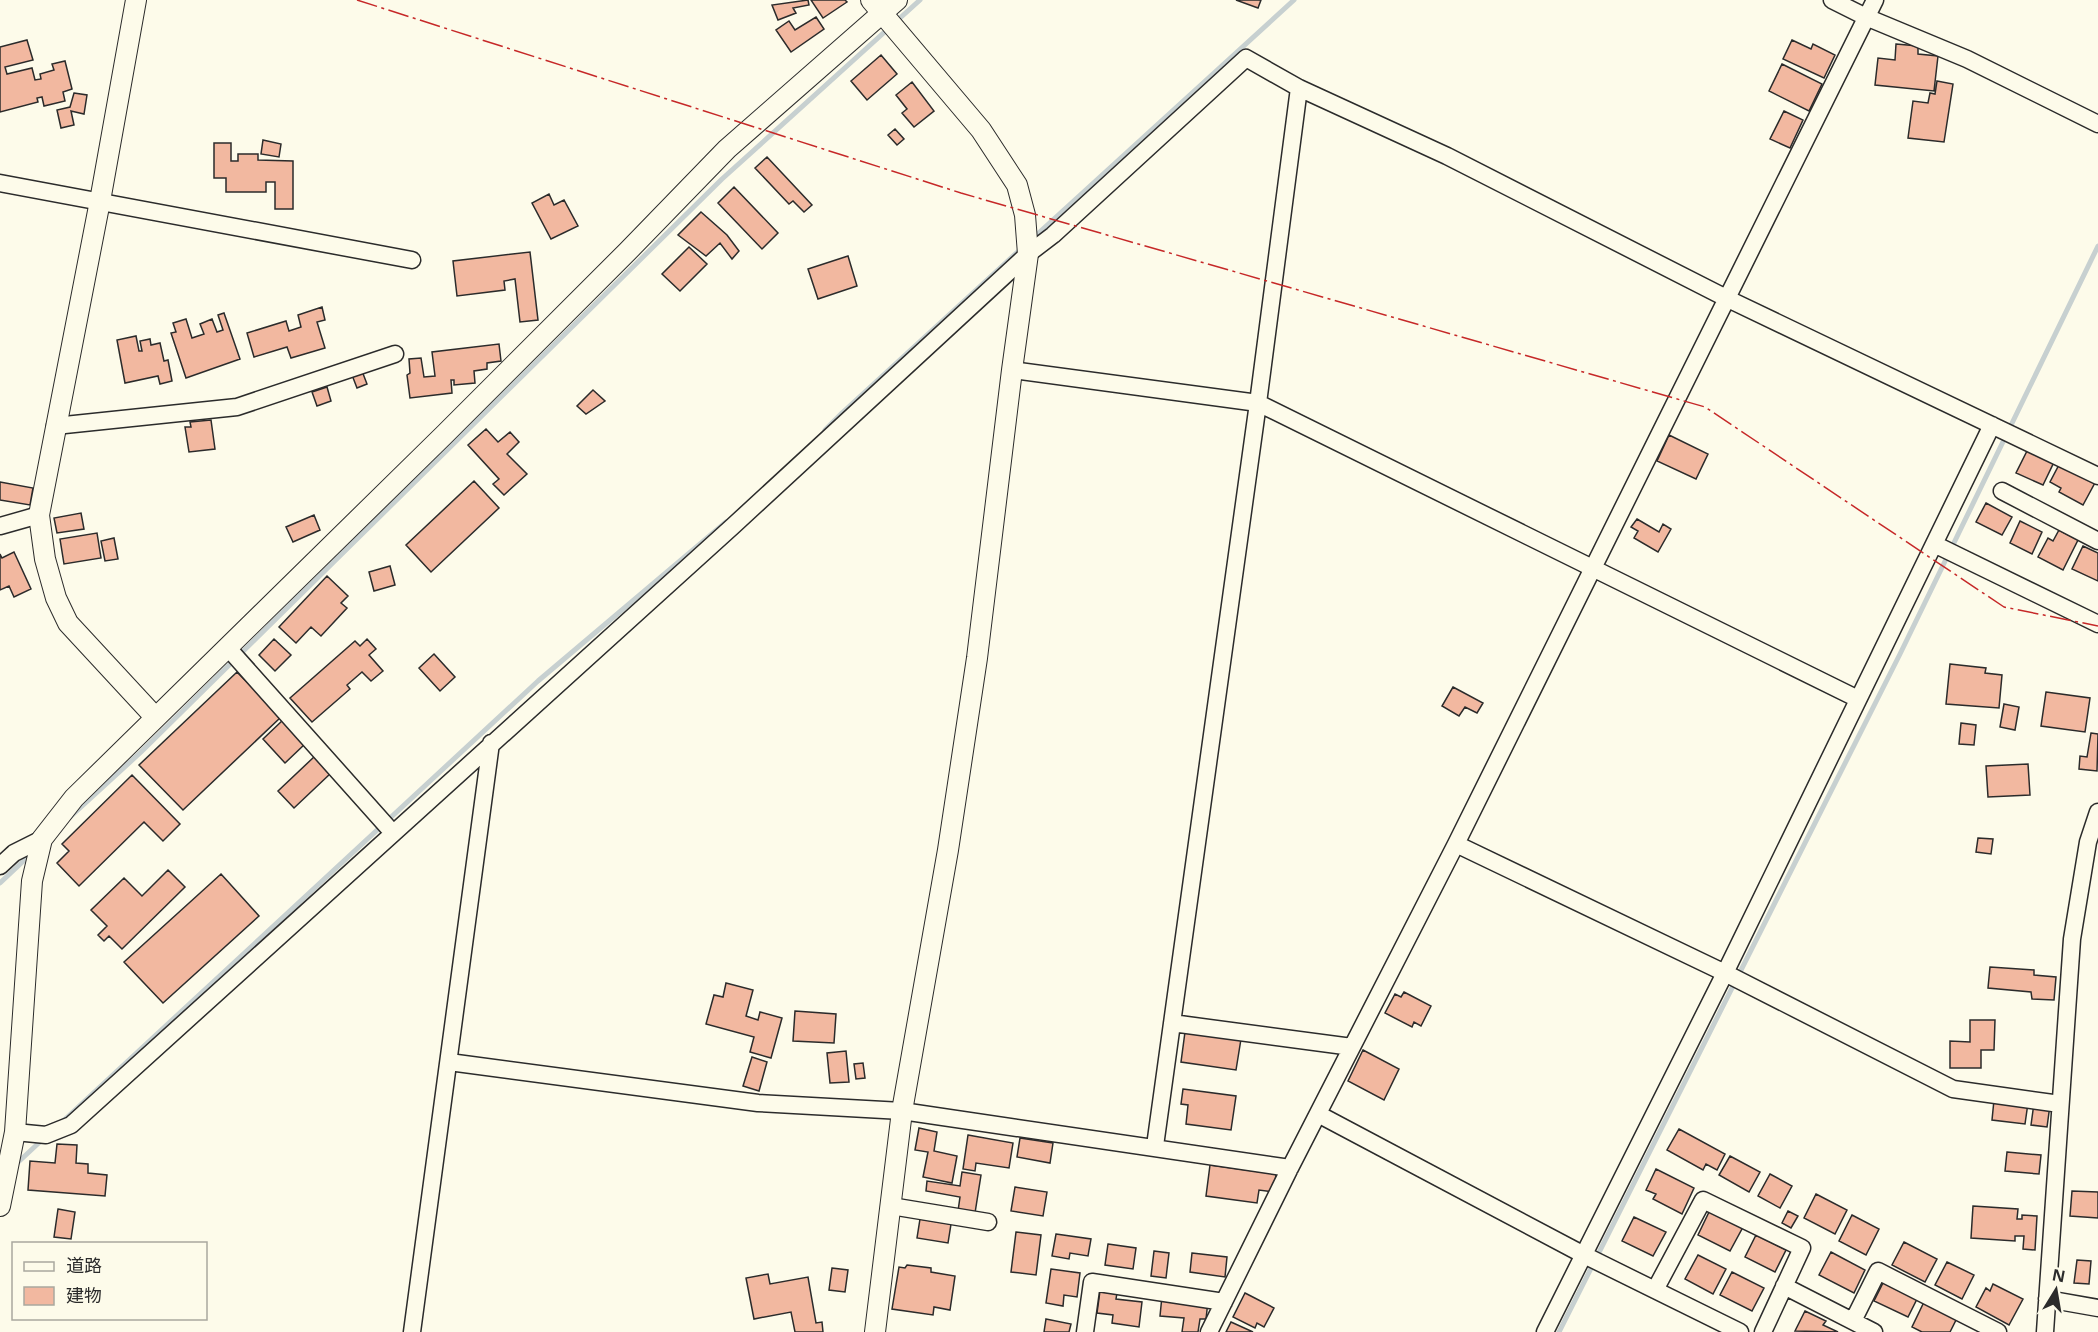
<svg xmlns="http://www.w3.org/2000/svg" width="2098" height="1332" font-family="'Open Sans','Noto Sans JP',sans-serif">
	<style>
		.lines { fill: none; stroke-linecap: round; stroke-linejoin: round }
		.stream { stroke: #c7d0d0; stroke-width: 5 }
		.building { fill: #f2b8a0; stroke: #2b2b2b; stroke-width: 1.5 }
		.minor-casing { stroke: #2b2b2b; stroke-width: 19 }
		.tertiary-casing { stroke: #2b2b2b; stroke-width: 22 }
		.minor { stroke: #fdfbea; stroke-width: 16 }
		.tertiary { stroke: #fdfbea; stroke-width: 20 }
		.power { stroke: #c62828; stroke-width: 1.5; stroke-dasharray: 21 4.5 3 4.5; stroke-linecap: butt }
	</style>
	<rect width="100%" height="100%" fill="#fdfbea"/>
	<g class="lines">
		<path class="stream" d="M1032 239 1294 0
			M825 430 842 413 1023 247
			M69 818 141 752 722 179 920 0
			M0 883 32 853
			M61 1123 538 681 726 522
			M14 1166 43 1139
			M1559 1332 1900 654 2098 246"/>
	</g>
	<path class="building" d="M808 0 809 5 793 8 796 13 778 20 772 5Z
		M811 0H845L847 2 823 18Z
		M1236 0H1261L1258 8Z
		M816 17 824 29 791 52 776 30 789 21 795 30Z
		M27 40 33 60 5 67 7 74 32 68 35 80 41 79 40 74 54 70 52 64 65 61 72 89 63 92 65 101 44 106 42 97 37 98 38 102 0 112V47Z
		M1792 40 1811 49 1813 44 1835 55 1824 78 1783 59Z
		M1896 44 1918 46V54L1938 56 1934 91 1875 85 1878 58 1895 60Z
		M881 55 897 74 867 100 851 81Z
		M1782 64 1822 84 1809 111 1769 91Z
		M1937 81 1953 84 1944 142 1908 138 1913 101 1928 103 1930 93 1935 94Z
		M912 82 934 111 914 127 902 113 907 109 896 95Z
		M74 93 87 95 84 114 71 111 74 125 61 128 57 110 70 107Z
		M1784 111 1803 120 1790 148 1770 139Z
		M895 129 904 139 897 145 888 135Z
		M263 140 281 144 279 157 261 154Z
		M214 143H231V161H238V154H258V160L293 161V209H275V182H266V192H226V178H214Z
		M767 157 812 205 804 212 793 201 789 204 755 168Z
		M734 187 778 233 762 249 718 203Z
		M549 194 554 205 564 200 578 226 551 239 532 203Z
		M701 212 727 235 739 251 732 259 720 243 706 256 678 235Z
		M689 247 707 264 680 291 662 274Z
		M530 252 538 320 520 322 515 279 504 281 505 290 457 296 453 261Z
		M848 256 857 286 818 299 808 269Z
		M322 307 325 320 317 322 325 348 291 358 287 347 254 357 247 333 286 321 289 331 301 327 298 315Z
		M224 313 240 359 186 378 171 333 176 332 173 323 186 319 192 338 204 334 200 324 212 319 217 332 223 330 218 315Z
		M136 336 139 351H142L140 341 150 339 151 345 160 343 164 361 168 360 172 381 160 384 158 376 125 383 117 340Z
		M499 344 501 361 487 363V369L474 371 475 383 454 385V380H451L452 393 410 398 407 375 410 373 409 359 421 358 424 377 435 376 432 352Z
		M362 371 367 384 357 388 352 375Z
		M327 387 331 401 317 406 312 392Z
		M593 390 605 401 586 414 577 406Z
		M211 420 215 449 189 452 185 427H191L190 422Z
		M486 429 498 442 510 432 519 442 507 454 527 474 504 495 493 484 499 479 468 445Z
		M1669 435 1708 454 1696 479 1657 461Z
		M2029 447 2055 460 2043 485 2016 473Z
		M2061 461 2097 479 2083 505 2059 492 2061 488 2050 482Z
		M474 481 499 508 431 572 406 545Z
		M0 482 33 488 30 505 0 500Z
		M1986 503 2012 517 2002 535 1976 522Z
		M81 513 84 529 57 533 54 518Z
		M314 515 320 530 293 542 286 527Z
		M1637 519 1659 532 1663 524 1671 529 1658 552 1634 538 1638 531 1631 527Z
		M2020 521 2042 532 2032 554 2010 543Z
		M2059 530 2078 540 2063 570 2038 557 2048 538 2053 541Z
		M97 533 101 558 64 564 60 539Z
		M114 538 118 559 105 561 101 541Z
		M2083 546 2098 553V581L2072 569Z
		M14 552 31 589 14 597 9 586 0 590V554L2 558Z
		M390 566 395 585 374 591 369 572Z
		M327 576 348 596 341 603 347 608 321 636 311 627 296 643 279 627Z
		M274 639 291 655 275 671 259 655Z
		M367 639 376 649 369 655 383 671 371 681 362 672 347 685 350 689 312 722 290 698 355 641 360 646Z
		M434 654 455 677 440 691 419 668Z
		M1950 664 1986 668 1985 673 2002 675 1999 708 1946 704Z
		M237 672 281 717 183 810 139 765Z
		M1453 687 1483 703 1477 713 1465 707 1459 716 1442 706Z
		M2046 692 2090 698 2085 732 2041 726Z
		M2004 704 2019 707 2015 730 2000 727Z
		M284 719 306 743 285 763 263 739Z
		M1961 723 1976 725 1974 745 1959 744Z
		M2091 733 2098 734 2097 771 2079 769 2080 756 2087 757Z
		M315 756 331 773 294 808 278 791Z
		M2028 764 2030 795 1988 797 1986 766Z
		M132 775 180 824 163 841 144 822 79 886 57 863 69 851 62 844Z
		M1978 838 1993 839 1991 854 1976 852Z
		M168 870 185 887 122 949 109 936 104 941 98 935 107 926 91 910 124 878 142 896Z
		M221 874 259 916 163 1003 124 962Z
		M1990 967 2034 970V975L2056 977 2054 1000 2032 999 2031 992 1988 988Z
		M726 983 753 990 746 1016 758 1020 760 1012 782 1018 771 1058 750 1052 754 1037 706 1024 714 995 723 997Z
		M1404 992 1431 1006 1421 1026 1414 1022 1412 1027 1385 1013 1395 994 1401 997Z
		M795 1011 836 1014 834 1043 793 1041Z
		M1970 1020H1995L1994 1050H1981V1068H1950V1041L1970 1042Z
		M1185 1032 1241 1039 1236 1070 1181 1062Z
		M1363 1050 1399 1069 1384 1100 1348 1081Z
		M846 1051 849 1082 830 1083 827 1053Z
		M752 1057 767 1062 759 1091 743 1086Z
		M863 1063 865 1078 856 1079 854 1064Z
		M1183 1089 1236 1096 1231 1130 1186 1124 1188 1105 1181 1104Z
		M1994 1100 2028 1103 2025 1124 1992 1120Z
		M2034 1103 2050 1105 2047 1127 2031 1125Z
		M919 1128 937 1132 934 1151 957 1156 952 1183 923 1177 928 1152 915 1150Z
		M1679 1129 1725 1154 1717 1170 1706 1164 1703 1170 1667 1150Z
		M968 1135 1013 1143 1009 1168 976 1163 975 1171 963 1169Z
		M1020 1138 1053 1143 1050 1163 1017 1157Z
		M57 1144 77 1145 76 1163 88 1164V1173L107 1175 105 1196 28 1190 30 1161 55 1163Z
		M2007 1152 2041 1155 2039 1174 2005 1171Z
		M1730 1156 1760 1172 1749 1192 1719 1175Z
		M1210 1165 1276 1174 1274 1192 1259 1190 1257 1203 1206 1196Z
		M1656 1169 1694 1188 1682 1214 1653 1199 1656 1194 1646 1190Z
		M962 1172 981 1175 975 1213 958 1211 960 1197 926 1191 927 1181 960 1186Z
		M1770 1174 1792 1186 1780 1208 1758 1196Z
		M1015 1187 1047 1192 1043 1216 1011 1211Z
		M2072 1191 2098 1192V1218L2070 1216Z
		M1816 1194 1847 1210 1835 1234 1804 1218Z
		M1973 1206 2018 1209 2017 1219H2022V1215L2037 1216 2035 1250 2023 1249 2024 1236H2015V1241L1971 1238Z
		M58 1209 75 1212 71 1239 54 1237Z
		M1710 1210 1743 1227 1730 1251 1698 1235Z
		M1788 1211 1798 1216 1791 1228 1782 1223Z
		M1852 1215 1879 1229 1866 1255 1839 1241Z
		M1634 1217 1666 1232 1653 1256 1622 1241Z
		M920 1219 951 1224 948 1243 917 1238Z
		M1016 1232 1041 1235 1036 1275 1011 1272Z
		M1056 1234 1091 1239 1088 1256 1070 1253 1069 1259 1052 1256Z
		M1756 1235 1786 1250 1775 1272 1745 1257Z
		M1904 1242 1937 1259 1925 1282 1892 1265Z
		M1108 1244 1136 1248 1133 1269 1105 1265Z
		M1154 1251 1169 1253 1166 1278 1151 1276Z
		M1831 1252 1865 1270 1854 1293 1819 1275Z
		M1192 1253 1227 1257 1225 1277 1190 1272Z
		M1698 1255 1726 1269 1713 1294 1685 1279Z
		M2077 1260 2091 1261 2089 1284 2074 1283Z
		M1947 1262 1974 1275 1962 1299 1935 1285Z
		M907 1265 931 1268V1272L955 1276 950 1310 934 1307 933 1315 892 1309 899 1267 905 1268Z
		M832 1268 848 1270 845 1292 829 1290Z
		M1051 1269 1080 1273 1077 1297 1064 1295 1063 1306 1046 1303Z
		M1732 1272 1764 1288 1752 1311 1720 1295Z
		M768 1274 770 1284 808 1277 816 1323 822 1322 823 1332H795L791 1312 754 1319 746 1278Z
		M1885 1279 1919 1295 1908 1317 1874 1301Z
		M1993 1284 2023 1299 2009 1325 1976 1307 1986 1288 1990 1291Z
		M1100 1291 1117 1293 1116 1299 1142 1302 1139 1327 1112 1323 1113 1315 1097 1313Z
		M1245 1293 1274 1308 1264 1327 1257 1323 1255 1328 1233 1317Z
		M1162 1296 1208 1301 1206 1319H1200L1198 1332H1182L1184 1318 1160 1316Z
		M1924 1302 1957 1318 1950 1332H1922L1912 1327Z
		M1805 1311 1826 1321 1823 1325 1838 1332 1795 1331Z
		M1046 1319 1071 1324 1069 1332H1044Z
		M1231 1322 1253 1332H1226Z"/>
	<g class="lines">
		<defs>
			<path id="minor" d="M1832 0 1866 17 1967 59 2098 124
				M0 183 412 260
				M1012 370 1258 403 1858 699
				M55 426 237 407 395 354
				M2002 491 2098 541
				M0 526 39 515
				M1934 544 2098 624
				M228 648 393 833
				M1456 844 1725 973 1953 1089 2060 1104
				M0 866 14 853 42 839
				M1172 1023 1352 1047
				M449 1062 758 1103 902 1111 1290 1168
				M1318 1114 1584 1255 1740 1332
				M15 1132 46 1135 71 1125 733 526 1028 254 1053 235 1246 58 1299 88 1447 156 1728 299 2098 476
				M1155 1146 1258 403 1299 88
				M891 1206 988 1222
				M1784 1286 1874 1332
				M1655 1290 1703 1200 1802 1248 1763 1332
				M2047 1299 2098 1308
				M1853 1321 1878 1271 1998 1332
				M412 1332 491 743
				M1085 1332 1092 1282 1224 1302
				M1209 1332 1290 1168 1456 844 1875 0
				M1545 1332 1725 973 1992 425
				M2045 1332 2072 939 2088 842 2098 812"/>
			<path id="tertiary" d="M136 0 100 201 39 515 45 559 56 598 68 623 155 717
				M871 0 981 130 1017 185 1025 215 1028 254 1012 370 977 658 948 850 902 1111 875 1332
				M0 1206 15 1132 32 881 42 839 74 798 445 434 627 252 727 149 897 0"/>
		</defs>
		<use href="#minor" class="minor-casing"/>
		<use href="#tertiary" class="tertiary-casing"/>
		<use href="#minor" class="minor"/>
		<use href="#tertiary" class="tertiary"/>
		<path class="power" d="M357 0 961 193 1705 407 2004 607 2098 626"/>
	</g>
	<rect x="12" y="1242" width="195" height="78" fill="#fdfbea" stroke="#a9a89e" stroke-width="1.5"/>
	<rect x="24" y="1262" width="30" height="9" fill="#fdfbea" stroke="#a9a89e" stroke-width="1.5"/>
	<text x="66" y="1272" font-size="18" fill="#2b2b2b">道路</text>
	<rect x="24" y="1287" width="30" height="18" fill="#f2b8a0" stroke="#a9a89e" stroke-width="1.5"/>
	<text x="66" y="1302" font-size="18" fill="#2b2b2b">建物</text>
	<g transform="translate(2056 1290) rotate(11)" stroke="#fdfbea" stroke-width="4.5" paint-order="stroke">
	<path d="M0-4.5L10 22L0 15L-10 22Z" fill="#2b2b2b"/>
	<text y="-9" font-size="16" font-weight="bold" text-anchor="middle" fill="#2b2b2b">N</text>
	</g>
</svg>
